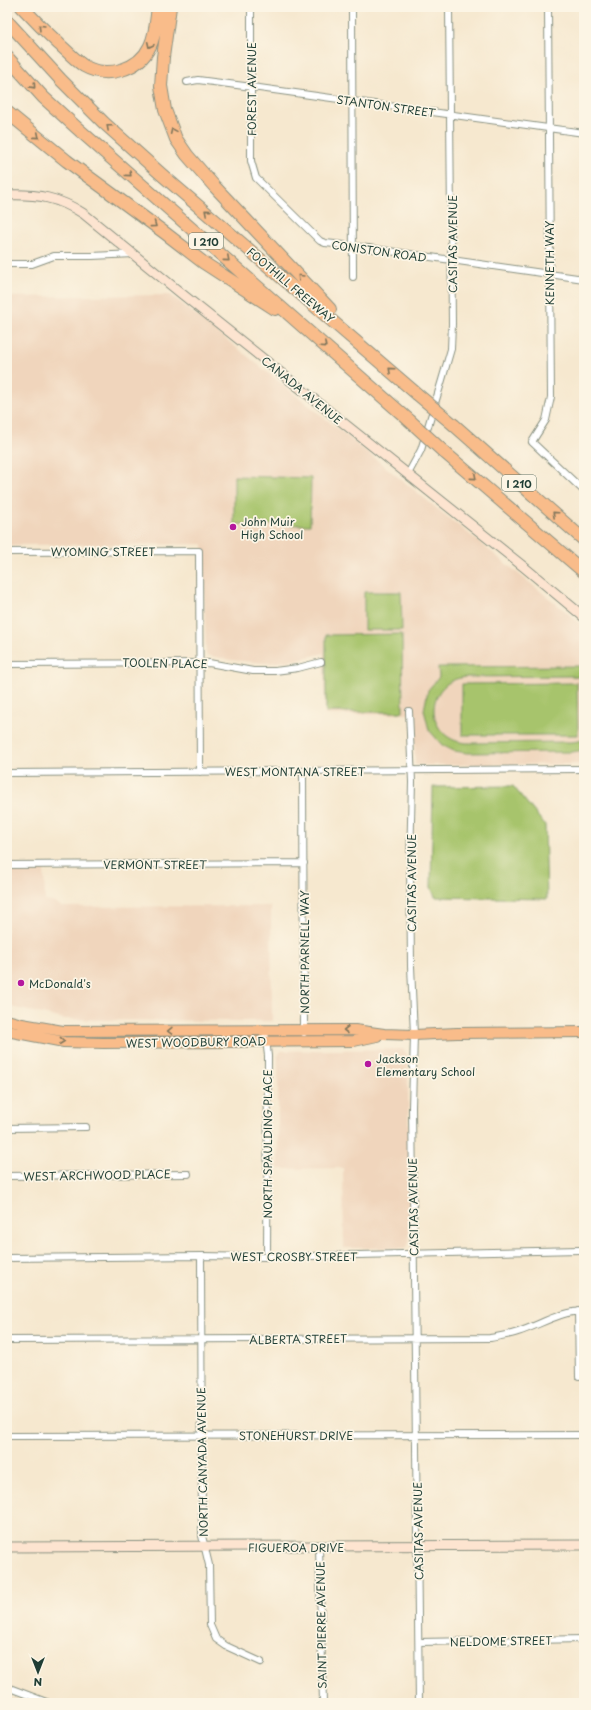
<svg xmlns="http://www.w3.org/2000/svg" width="591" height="1710" font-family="'Playpen Sans',sans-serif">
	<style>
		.built { fill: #f0d5bc }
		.green { fill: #a7c46c; stroke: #638050 }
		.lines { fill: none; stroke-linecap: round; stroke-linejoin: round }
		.street-casing { stroke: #8a9282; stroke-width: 8 }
		.secondary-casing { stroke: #8a9282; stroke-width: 11 }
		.primary-casing { stroke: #8a9282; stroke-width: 12 }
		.highway-casing { stroke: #8a9282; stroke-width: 14 }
		.street { stroke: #fff; stroke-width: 6 }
		.secondary { stroke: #fde4d0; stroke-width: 9 }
		.primary { stroke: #f9bc8a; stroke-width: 10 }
		.highway { stroke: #f9bc8a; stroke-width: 12 }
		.highway-bridge-casing { stroke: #8a9282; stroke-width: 14; stroke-linecap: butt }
		.highway-bridge { stroke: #f9bc8a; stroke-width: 12 }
		.oneway { stroke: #81765b }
		.poi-dot { fill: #b5179e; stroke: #fcf5e5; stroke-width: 1.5 }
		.labels { text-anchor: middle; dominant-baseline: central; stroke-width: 3.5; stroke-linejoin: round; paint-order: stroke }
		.shield { fill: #fcf5e5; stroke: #617469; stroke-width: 1 }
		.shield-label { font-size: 10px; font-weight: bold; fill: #1f3d34 }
		.street-label { font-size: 11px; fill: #1f3d34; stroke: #fcf5e5 }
		.poi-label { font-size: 11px; fill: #1f3d34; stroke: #fcf5e5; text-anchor: start }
	</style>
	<rect width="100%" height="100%" fill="#fcf5e5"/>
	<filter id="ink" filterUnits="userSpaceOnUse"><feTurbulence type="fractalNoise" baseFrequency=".025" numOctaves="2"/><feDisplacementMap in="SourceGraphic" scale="8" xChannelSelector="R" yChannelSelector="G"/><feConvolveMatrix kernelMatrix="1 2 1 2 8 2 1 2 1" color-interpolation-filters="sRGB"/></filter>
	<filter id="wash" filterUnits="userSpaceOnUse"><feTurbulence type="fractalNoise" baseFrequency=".012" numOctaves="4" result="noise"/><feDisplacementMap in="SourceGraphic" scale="16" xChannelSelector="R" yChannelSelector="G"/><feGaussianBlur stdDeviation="0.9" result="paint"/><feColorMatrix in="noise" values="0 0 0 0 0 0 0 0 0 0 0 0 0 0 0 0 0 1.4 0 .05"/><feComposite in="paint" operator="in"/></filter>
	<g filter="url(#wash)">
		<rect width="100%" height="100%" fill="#f6e8cf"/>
		<path class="built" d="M171 295 570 615 584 628V764L415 765 414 714 325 715 324 653 295 660 267 663 231 660 206 655 203 544 7 545V297Z
			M44 869 45 901 55 902 62 907 271 906 272 1021 106 1020 64 1019 7 1006V869Z
			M403 1049 408 1057 409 1243 405 1248H344L343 1168 278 1169V1056L281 1051Z"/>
		<path class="green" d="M234 476 311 478 310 525 234 524Z
			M364 592H401L402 630H364Z
			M402 634 403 712H326V635Z
			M584 666V678L572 676 467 677C423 680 423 740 467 743L572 742 584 740V750L572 752 467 753 454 751 442 745 429 730 424 710 428 690 439 677 438 667Z
			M577 683 578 735H462V684Z
			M513 786 545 825 547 899 435 897 431 887 433 787Z"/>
	</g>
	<g filter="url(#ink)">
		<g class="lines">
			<defs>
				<path id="street" d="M251 7V161L256 178 320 241 325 243 354 246 584 279
					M352 7 353 277
					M548 7 551 397 546 420 532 442 584 491
					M187 82 198 80 252 87 584 133
					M7 264H32L54 256H92L134 254
					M408 474 421 450 442 380 451 349 452 324 449 7
					M7 552 199 551 200 772
					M7 664 209 663 253 671H275L298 668 321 662
					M409 711 412 782 410 861 411 966 414 1035 412 1107 419 1703
					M303 771 304 1033
					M7 773 584 769
					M7 865 304 863
					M265 1031 268 1056 267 1257
					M7 1128 86 1127
					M7 1176 188 1174
					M201 1256 202 1536 209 1565 210 1625 216 1639 226 1646 261 1662
					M7 1258 201 1256 267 1257 580 1250
					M578 1311 579 1377
					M7 1340 490 1338C500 1336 509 1335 518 1332 540 1325 560 1311 584 1311
					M7 1436 584 1435
					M319 1547 323 1703
					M419 1642 584 1639
					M7 1687 49 1703"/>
				<path id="secondary" d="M7 195C38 194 58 197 84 214L182 294 524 567 584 617
					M7 1547 584 1545"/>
				<path id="primary" d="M7 1020 22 1024 63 1031 355 1030 384 1034 414 1035 457 1033 584 1032
					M7 1031 64 1042 103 1043 354 1041 377 1036"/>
				<path id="highway" d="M22 7C34 20 46 32 59 44 67 51 75 60 84 66 107 79 139 70 150 46 156 34 156 20 158 7
					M170 7 163 57 161 86 165 110 176 139 187 155 215 187 330 309
					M7 21 61 80 104 123 161 174 417 394
					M7 57 43 97 77 128 409 420
					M7 112 67 161 165 233 204 263 275 309
					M454 425 584 540
					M444 452 584 572"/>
			</defs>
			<use href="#street" class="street-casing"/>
			<use href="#secondary" class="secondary-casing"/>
			<use href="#primary" class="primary-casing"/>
			<use href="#highway" class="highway-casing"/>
			<use href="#street" class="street"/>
			<use href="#secondary" class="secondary"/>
			<use href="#primary" class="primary"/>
			<use href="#highway" class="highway"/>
			<defs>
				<path id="highway-bridge" d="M417 394 454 425
					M409 420 444 452"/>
			</defs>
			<use href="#highway-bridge" class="highway-bridge-casing"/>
			<use href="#highway-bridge" class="highway-bridge"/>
		</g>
		<defs><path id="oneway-chevron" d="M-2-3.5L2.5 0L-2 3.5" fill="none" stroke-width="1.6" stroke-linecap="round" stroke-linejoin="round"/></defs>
		<g class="oneway">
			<use href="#oneway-chevron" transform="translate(41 27) rotate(-135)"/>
			<use href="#oneway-chevron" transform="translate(150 45) rotate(115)"/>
			<use href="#oneway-chevron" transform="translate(33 86) rotate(48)"/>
			<use href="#oneway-chevron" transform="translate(109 127) rotate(-138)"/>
			<use href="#oneway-chevron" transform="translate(173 131) rotate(-114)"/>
			<use href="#oneway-chevron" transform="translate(37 136) rotate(40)"/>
			<use href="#oneway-chevron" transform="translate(129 174) rotate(41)"/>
			<use href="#oneway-chevron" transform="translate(207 212) rotate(-140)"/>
			<use href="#oneway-chevron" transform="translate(154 225) rotate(36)"/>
			<use href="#oneway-chevron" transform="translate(227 259) rotate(41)"/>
			<use href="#oneway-chevron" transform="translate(300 277) rotate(-134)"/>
			<use href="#oneway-chevron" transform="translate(324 345) rotate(42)"/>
			<use href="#oneway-chevron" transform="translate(391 370) rotate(-138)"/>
			<use href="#oneway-chevron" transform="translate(474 477) rotate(41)"/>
			<use href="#oneway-chevron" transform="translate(555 514) rotate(-138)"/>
			<use href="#oneway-chevron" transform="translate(346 1030) rotate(180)"/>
			<use href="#oneway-chevron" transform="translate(170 1031) rotate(179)"/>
			<use href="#oneway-chevron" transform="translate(62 1041) rotate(6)"/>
		</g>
	</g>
	<g class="poi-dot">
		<circle cx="233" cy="527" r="4"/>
		<circle cx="21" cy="983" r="4"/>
		<circle cx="368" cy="1064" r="4"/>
	</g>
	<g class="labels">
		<g class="shield">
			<rect x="189" y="233" width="34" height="16" rx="3"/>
			<rect x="502" y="475" width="34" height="16" rx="3"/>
		</g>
		<g class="shield-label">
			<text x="206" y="241">I 210</text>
			<text x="519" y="483">I 210</text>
		</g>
		<g class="street-label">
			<text transform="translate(251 89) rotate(-90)">FOREST AVENUE</text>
			<text transform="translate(386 106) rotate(8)">STANTON STREET</text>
			<text transform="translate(452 244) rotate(-90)">CASITAS AVENUE</text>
			<text transform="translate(379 251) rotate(8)">CONISTON ROAD</text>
			<text transform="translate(549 263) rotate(-90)">KENNETH WAY</text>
			<text transform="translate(291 285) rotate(40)">FOOTHILL FREEWAY</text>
			<text transform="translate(302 390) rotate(39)">CANADA AVENUE</text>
			<text x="103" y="551">WYOMING STREET</text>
			<text transform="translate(165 663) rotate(1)">TOOLEN PLACE</text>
			<text x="295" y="771">WEST MONTANA STREET</text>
			<text x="155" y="864">VERMONT STREET</text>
			<text transform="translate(411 883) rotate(-90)">CASITAS AVENUE</text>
			<text transform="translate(304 952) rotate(-90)">NORTH PARNELL WAY</text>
			<text transform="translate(196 1042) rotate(-1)">WEST WOODBURY ROAD</text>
			<text transform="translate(267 1144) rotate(-90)">NORTH SPAULDING PLACE</text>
			<text transform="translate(97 1175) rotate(-1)">WEST ARCHWOOD PLACE</text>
			<text transform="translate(413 1207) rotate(-91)">CASITAS AVENUE</text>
			<text x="294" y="1256">WEST CROSBY STREET</text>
			<text transform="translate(298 1339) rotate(-1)">ALBERTA STREET</text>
			<text x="296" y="1435">STONEHURST DRIVE</text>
			<text transform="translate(202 1462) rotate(-91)">NORTH CANYADA AVENUE</text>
			<text transform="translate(418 1531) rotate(-91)">CASITAS AVENUE</text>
			<text x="296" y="1547">FIGUEROA DRIVE</text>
			<text transform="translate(321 1625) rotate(-91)">SAINT PIERRE AVENUE</text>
			<text transform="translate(501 1641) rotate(-1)">NELDOME STREET</text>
		</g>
		<g class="poi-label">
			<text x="241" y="521">John Muir<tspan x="241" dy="13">High School</tspan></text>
			<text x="29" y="983">McDonald's</text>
			<text x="376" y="1058">Jackson<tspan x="376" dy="13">Elementary School</tspan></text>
		</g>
	</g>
	<rect width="591" height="1710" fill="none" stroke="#fcf5e5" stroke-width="24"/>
	<g transform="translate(38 1672) rotate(180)" stroke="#fcf5e5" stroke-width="3" paint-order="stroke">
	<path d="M0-3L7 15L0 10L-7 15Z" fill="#1f3d34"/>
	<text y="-6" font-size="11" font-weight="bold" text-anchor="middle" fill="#1f3d34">N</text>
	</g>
</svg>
